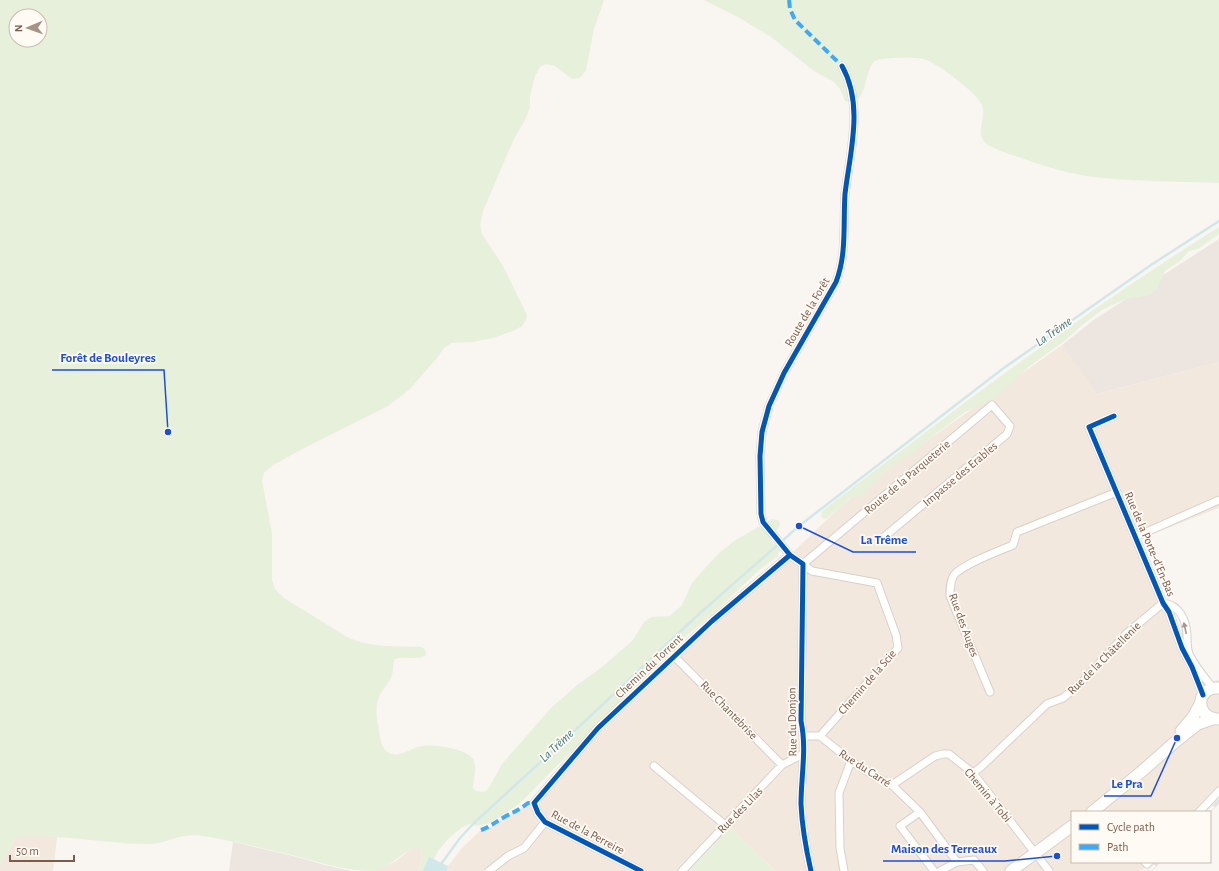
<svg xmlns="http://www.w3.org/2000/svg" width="1219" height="871" font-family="'Alegreya Sans',sans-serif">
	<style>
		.residential { fill: #f2e8de }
		.industrial { fill: #ede5e0 }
		.green { fill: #e7f0db; fill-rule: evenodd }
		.water { fill: #d0e8ea }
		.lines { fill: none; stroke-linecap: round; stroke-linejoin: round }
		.stream { stroke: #d0e8ea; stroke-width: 2.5 }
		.minor-casing { stroke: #d7d1cb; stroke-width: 9 }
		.secondary-casing { stroke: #d9d2cb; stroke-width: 13 }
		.minor { stroke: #fefefd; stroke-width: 7 }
		.secondary { stroke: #fefefd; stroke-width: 11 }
		.rail-casing { stroke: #e6e3e7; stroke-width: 4 }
		.rail { stroke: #fffaf3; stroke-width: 2.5; stroke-dasharray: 8; stroke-linecap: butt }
		.quiet { stroke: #3fa9f5; stroke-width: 4; stroke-dasharray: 8 4; stroke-linecap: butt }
		.cycleway-casing { stroke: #fffaf3; stroke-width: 8 }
		.cycleway { stroke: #0057b8; stroke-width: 5 }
		.oneway { fill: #a8958b }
		.labels { text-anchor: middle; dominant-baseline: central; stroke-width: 3.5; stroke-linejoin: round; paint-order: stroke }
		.street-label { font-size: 12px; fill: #7a5c4d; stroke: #fffaf3 }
		.water-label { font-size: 13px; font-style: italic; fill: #437c86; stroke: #fffaf3 }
		.leader { fill: none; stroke: #1d4ed8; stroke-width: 1.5 }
		.callout-dot { fill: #1d4ed8; stroke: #fffaf3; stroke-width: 1.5 }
		.callout-label { font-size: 13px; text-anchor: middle; font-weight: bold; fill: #1d4ed8; stroke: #fffaf3; stroke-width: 3.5; stroke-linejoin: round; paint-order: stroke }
	</style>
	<rect width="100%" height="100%" fill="#f9f5f0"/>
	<path class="residential" d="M1062 345 1098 394 1219 362V508L1137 540 1196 684 1219 680V793L1200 812H1072V862H1150L1141 871H775L731 828 691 868 690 871H447L448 866 462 848 481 830 490 827 507 815 519 810 531 802 598 728 790 555 841 506 886 470Z
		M30 835 57 837 53 871H0V865L16 836Z
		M417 847 419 848 421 852 422 858 418 871H373L384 867 396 861 412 848Z"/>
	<path class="industrial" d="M1219 239V362L1097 394 1062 345 1095 319Z
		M233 842 293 856 324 865 351 871H229Z"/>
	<path class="green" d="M0 0H604L594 29 586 70 580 78 572 79 555 66 546 64 540 67 535 76 530 96V107L526 118 513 141 483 211 480 225 482 234 503 266 527 315 526 320 522 326 513 331 493 338 472 342 451 343 444 348 437 358 410 389 388 406 312 444 273 465 264 473 262 481 272 533V580L275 589 284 598 347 637C370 648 397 646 422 647 426 650 427 652 425 656 415 660 405 656 395 659 392 666 394 673 390 680 386 687 380 692 378 700 375 710 377 721 379 730 380 735 380 741 382 745 392 765 410 747 423 746 434 744 470 749 474 761 477 769 473 780 473 788L476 791 482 792 486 791 490 786 502 764 551 708 576 686 602 667 632 641 644 622 652 617 670 616 682 605 691 585 696 578 718 554 734 541 772 519 778 520 780 523C778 537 760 534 780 549L778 556 759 570 716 611 685 637 519 804 490 823 476 826 469 824 461 828 448 839 438 851 428 871H418C421 862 425 853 417 847 401 851 391 869 372 871 344 871 319 862 292 855 267 849 241 843 215 838 206 836 194 834 185 836 176 837 167 841 159 843 154 844 148 844 144 844 101 843 59 834 16 836L0 865ZM16 16H40V40H16Z
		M704 0H1219V183C1175 181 1129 182 1086 176 1063 172 1040 165 1019 157 1009 154 999 151 990 146 972 136 987 120 982 105 978 94 935 61 923 59 910 57 895 58 881 59 879 59 877 60 875 61 863 70 869 108 845 101L840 89 834 82 814 71 771 37 738 17Z
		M1219 227V234L1198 249 1189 251 1180 261 1165 271 1158 287 1152 293 1148 295 1123 300 1102 310 1081 326 1067 339 1030 366 995 398 965 412 933 436 919 448 891 467 868 488 864 494 849 499 826 519 821 517 822 511C951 412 1081 313 1219 227Z
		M731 828 775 871H690L691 868Z"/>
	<path class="water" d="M429 857 448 866 447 871H423Z"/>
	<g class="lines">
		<path class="stream" d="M436 871 460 838 474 823 583 723 699 614 799 526 1001 370 1151 265 1219 221"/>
		<defs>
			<path id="minor" d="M1114 416 1089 427 1163 603 1169 612 1182 648 1192 667 1203 695
				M1135 537 1219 500
				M1163 603C1179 605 1186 619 1187 635 1187 641 1187 648 1189 654 1195 666 1204 677 1212 687
				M674 656 782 765
				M990 692 950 596C950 589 950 581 954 575 963 564 999 551 1013 545L1017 532 1117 492
				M804 736H820L851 761 876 777 892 785 920 812 957 862 974 860 983 871
				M820 736 898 648 896 635 877 583 812 571 803 564 992 405 1010 426 1007 434 884 537
				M654 766 725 825
				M973 773 981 767 1047 704 1063 698 1081 683 1126 634 1163 603
				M892 785 935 756 943 754H949L973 773 1049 871
				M920 812 900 826 934 871
				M1199 812 1219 791
				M1145 862 1147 864 1149 862
				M489 871 508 856 524 848 545 822
				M641 871 545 822 538 813 534 803 598 728 712 621 790 555
				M682 871 782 765 803 754
				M811 871C806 849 802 827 801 804 801 776 807 749 801 721L803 564 790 555 763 522 761 514 760 456 762 432 769 406 784 373 836 282C847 254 843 223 845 194 850 152 864 105 842 66
				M844 871 840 848 839 793 851 761
				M940 871 957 862"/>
			<path id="secondary" d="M1217 719C1194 717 1196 686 1219 688
				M1181 731 1193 717 1200 704
				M1092 812 1141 772 1174 743 1198 724 1213 719
				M1011 871 1072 826"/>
		</defs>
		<use href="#minor" class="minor-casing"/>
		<use href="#secondary" class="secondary-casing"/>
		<use href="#minor" class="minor"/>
		<use href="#secondary" class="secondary"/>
		<defs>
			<path id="rail" d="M1208 812 1219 801
				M1149 871 1158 862"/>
		</defs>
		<use href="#rail" class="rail-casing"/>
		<use href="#rail" class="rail"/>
		<path class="quiet" d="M789 0 790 9 795 20 842 66
			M481 830C490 827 497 821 506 816 516 811 519 810 528 803H534"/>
		<defs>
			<path id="cycleway" d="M1114 416 1089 427 1163 603 1169 612 1182 648 1192 667 1203 695
				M641 871 545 822 538 813 534 803 598 728 712 621 790 555
				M811 871C806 849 802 827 801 804 801 776 807 749 801 721L803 564 790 555 763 522 761 514 760 456 762 432 769 406 784 373 836 282C847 254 843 223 845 194 850 152 864 105 842 66"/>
		</defs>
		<use href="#cycleway" class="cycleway-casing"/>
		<use href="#cycleway" class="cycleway"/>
	</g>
	<defs><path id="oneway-solid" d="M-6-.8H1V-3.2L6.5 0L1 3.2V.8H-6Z"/></defs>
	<use class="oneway" href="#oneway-solid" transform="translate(1185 628) rotate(-102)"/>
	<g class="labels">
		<g class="street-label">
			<text transform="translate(807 312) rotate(-60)">Route de la Forêt</text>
			<text transform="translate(960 474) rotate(-40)">Impasse des Erables</text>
			<text transform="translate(907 477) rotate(-40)">Route de la Parqueterie</text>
			<text transform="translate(1150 544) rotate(67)">Rue de la Porte-d'En-Bas</text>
			<text transform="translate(964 625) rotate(70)">Rue des Auges</text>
			<text transform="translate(1104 658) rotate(-45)">Rue de la Châtellenie</text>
			<text transform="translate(649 666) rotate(-43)">Chemin du Torrent</text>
			<text transform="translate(867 682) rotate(-49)">Chemin de la Scie</text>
			<text transform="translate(729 710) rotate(46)">Rue Chantebrise</text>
			<text transform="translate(792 722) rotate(-91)">Rue du Donjon</text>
			<text transform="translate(865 768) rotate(33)">Rue du Carré</text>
			<text transform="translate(988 795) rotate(50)">Chemin à Tobi</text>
			<text transform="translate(740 810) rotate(-46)">Rue des Lilas</text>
			<text transform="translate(588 832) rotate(28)">Rue de la Perreire</text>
		</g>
		<g class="water-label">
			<text transform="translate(1054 332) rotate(-35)">La Trême</text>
			<text transform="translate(557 746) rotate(-43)">La Trême</text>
		</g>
	</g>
	<path class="leader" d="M168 432L164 370H52M799 526L853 552H916M1177 738L1151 796H1104M1057 856L1005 861H883"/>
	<g class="callout-dot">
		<circle cx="168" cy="432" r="4"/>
		<circle cx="799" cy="526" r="4"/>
		<circle cx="1177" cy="738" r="4"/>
		<circle cx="1057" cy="856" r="4"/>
	</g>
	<g class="callout-label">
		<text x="108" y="362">Forêt de Bouleyres</text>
		<text x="884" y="544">La Trême</text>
		<text x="1127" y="788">Le Pra</text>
		<text x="944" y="853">Maison des Terreaux</text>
	</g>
	<rect x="1071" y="811" width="140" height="52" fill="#fffaf3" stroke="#cabbb1"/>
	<rect x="1079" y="824" width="20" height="6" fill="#0057b8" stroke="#cabbb1"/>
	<text x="1107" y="831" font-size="12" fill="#7a5c4d">Cycle path</text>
	<rect x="1079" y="844" width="20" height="6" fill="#3fa9f5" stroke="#cabbb1"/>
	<text x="1107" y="851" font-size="12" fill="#7a5c4d">Path</text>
	<g transform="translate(28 28) rotate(268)"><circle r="19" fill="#fffaf3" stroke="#cabbb1"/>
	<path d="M0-3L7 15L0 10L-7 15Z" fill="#a69286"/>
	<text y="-6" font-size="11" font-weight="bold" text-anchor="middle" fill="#7a5c4d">N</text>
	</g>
	<path d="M10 855v6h64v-6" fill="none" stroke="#7a5c4d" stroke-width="2"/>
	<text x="16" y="855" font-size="12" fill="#7a5c4d" stroke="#fffaf3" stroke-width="3" paint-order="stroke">50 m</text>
</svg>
